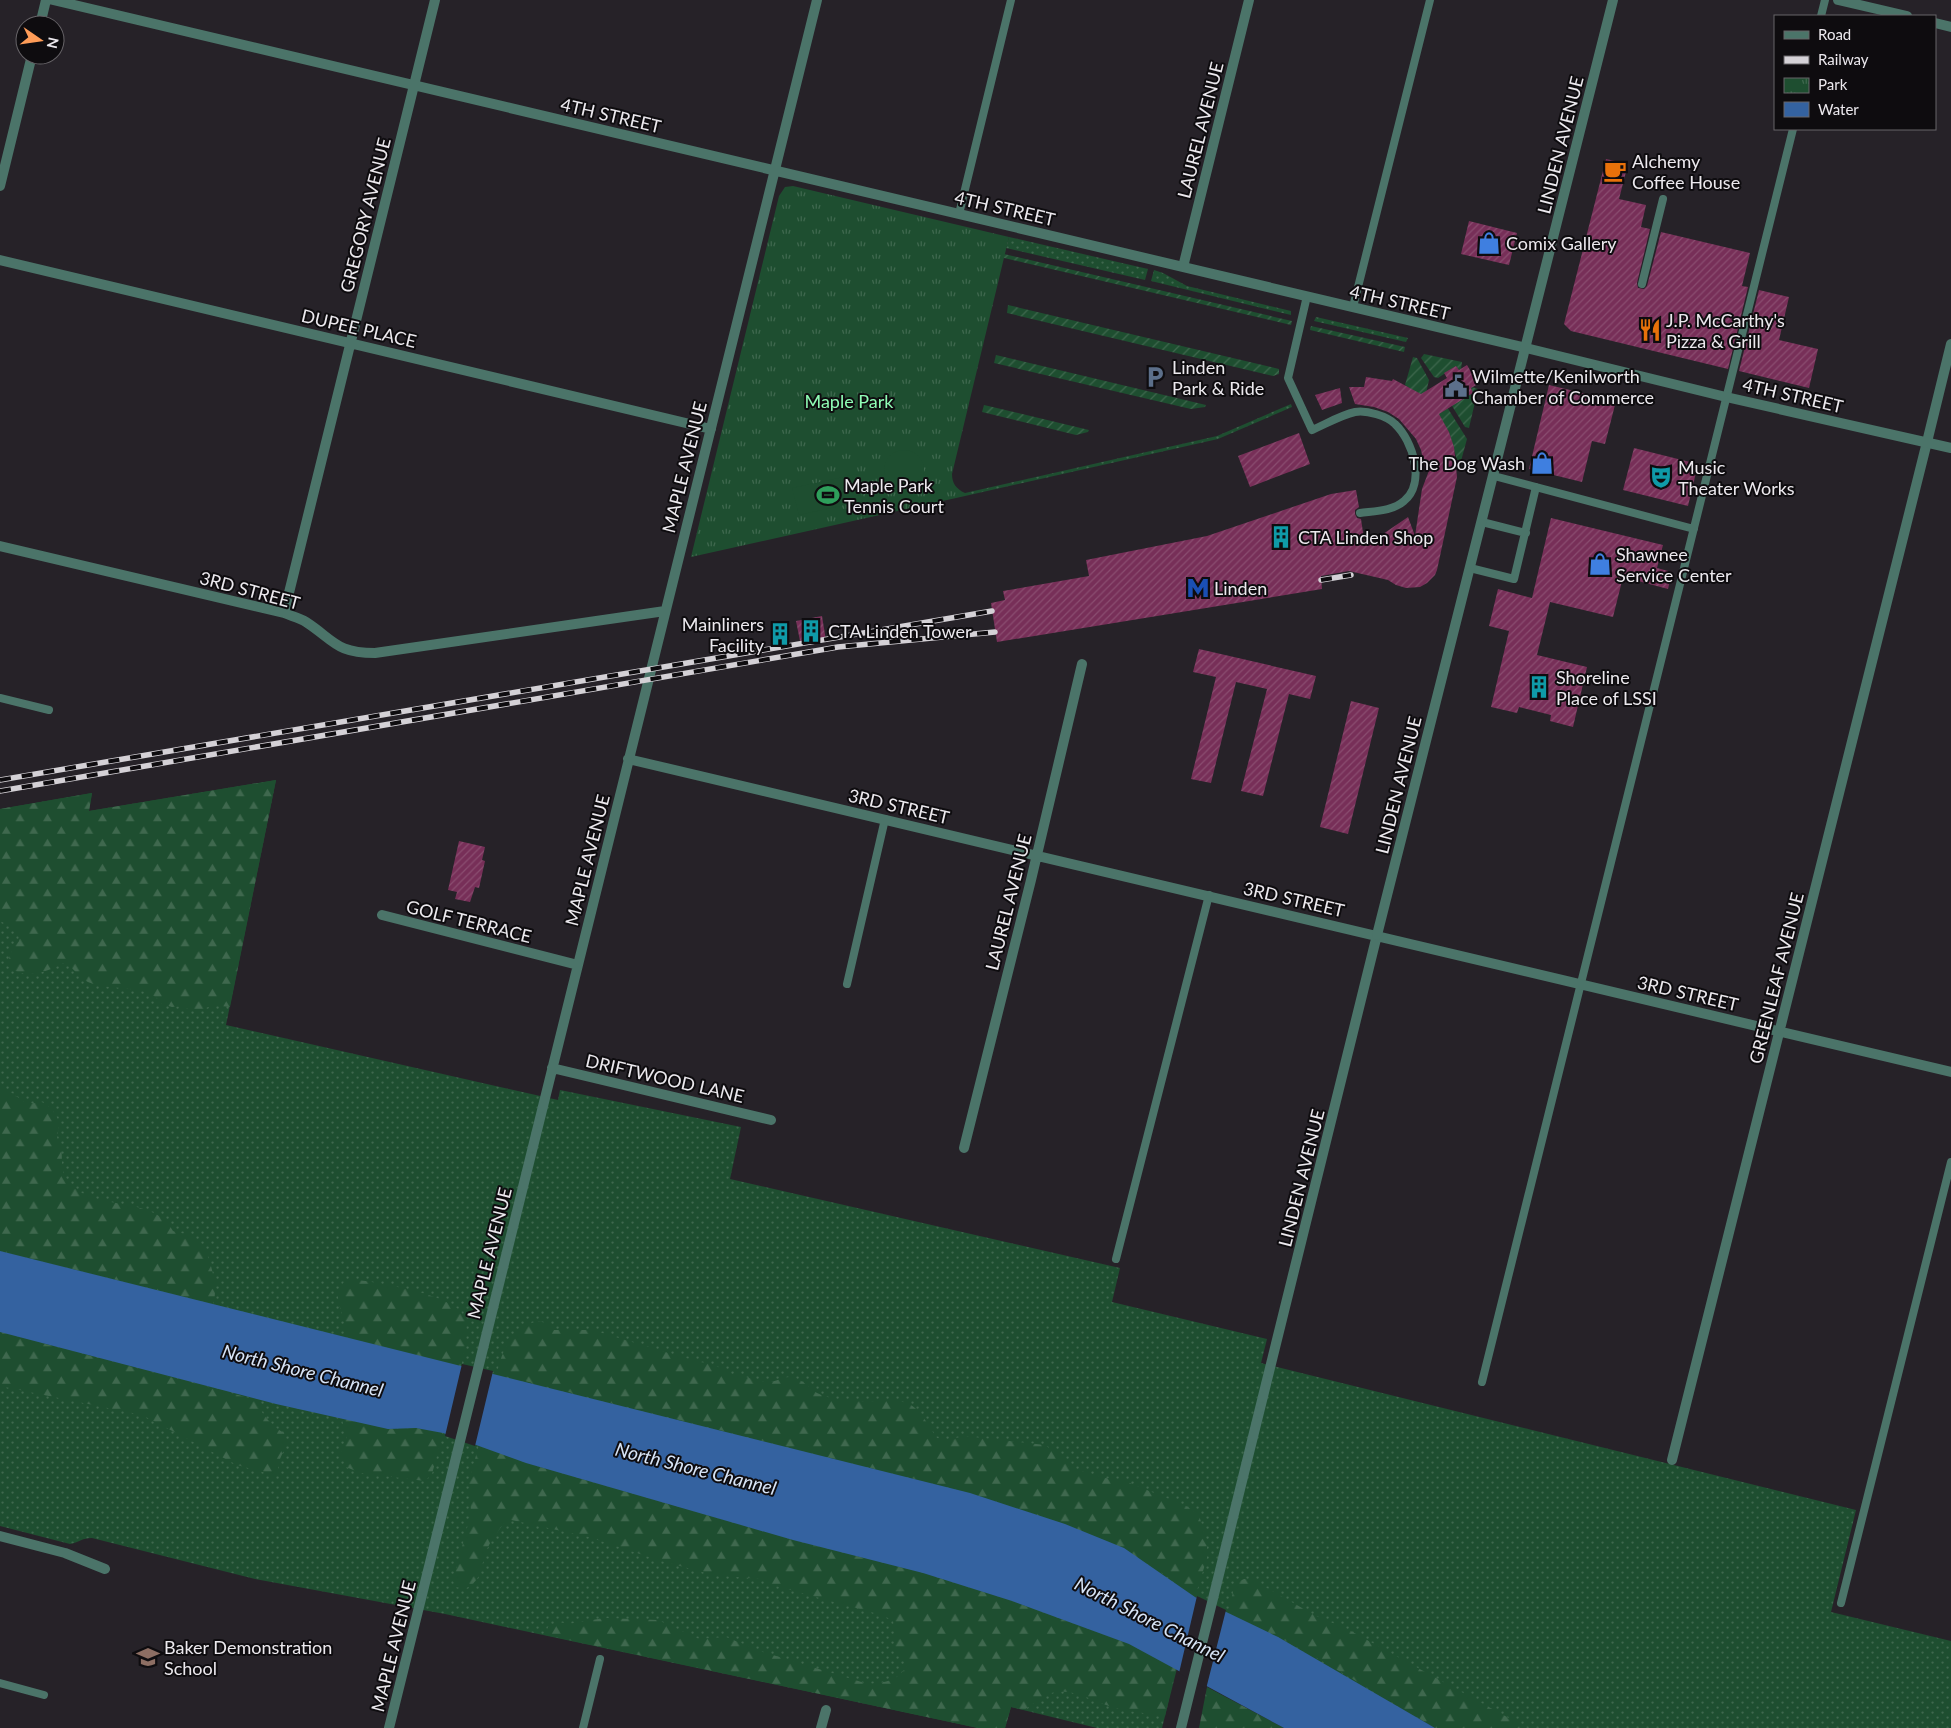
<svg xmlns="http://www.w3.org/2000/svg" width="1951" height="1728" font-family="Lato,sans-serif">
	<style>
		.grass { fill: url(#grass-dots) }
		.forest { fill: url(#forest-firs) }
		.park { fill: url(#park-tufts) }
		.garden { fill: url(#garden-furrows) }
		.pitch { fill: #1e4e30 }
		.water { fill: #3462a0 }
		.pier { fill: #262228 }
		.building { fill: url(#building-hatch) }
		.lines { fill: none; stroke-linecap: round; stroke-linejoin: round }
		.service { stroke: #4b7469; stroke-width: 8 }
		.minor { stroke: #4b7469; stroke-width: 10 }
		.tertiary { stroke: #4b7469; stroke-width: 10 }
		.rail-casing { stroke: #d4d1d6; stroke-width: 5.5 }
		.rail { stroke: #0e0c0f; stroke-width: 4; stroke-dasharray: 11; stroke-linecap: butt }
		.labels { text-anchor: middle; dominant-baseline: central; stroke-width: 4; stroke-linejoin: round; paint-order: stroke }
		.street-label { font-size: 18px; fill: #ece9ee; stroke: #0e0c0f }
		.poi-label { font-size: 18px; fill: #ece9ee; stroke: #0e0c0f; text-anchor: start }
		.park-label { font-size: 18px; fill: #8ffcb5; stroke: #0e0c0f }
		.water-label { font-size: 19px; font-style: italic; fill: #d8e5f7; stroke: #0e0c0f }
	</style>
	<defs>
		<pattern id="grass-dots" width="8" height="8" patternUnits="userSpaceOnUse" patternTransform="scale(1.25)"><rect width="8" height="8" fill="#1e4e30"/><path d="M2 2h.1M6 6h.1" fill="none" stroke="#3f684e" stroke-width="1.8" stroke-linecap="round"/></pattern>
		<pattern id="forest-firs" width="22" height="20" patternUnits="userSpaceOnUse" patternTransform="scale(1.25)"><rect width="22" height="20" fill="#1e4e30"/><path d="M5 1l3.5 6h-7zM16 11l3.5 6h-7z" fill="#3f684e"/></pattern>
		<pattern id="park-tufts" width="24" height="20" patternUnits="userSpaceOnUse" patternTransform="scale(1.25)"><rect width="24" height="20" fill="#1e4e30"/><path d="M3 7l-1-3M5 7V3M7 7l1-3M15 17l-1-3M17 17v-4M19 17l1-3" fill="none" stroke="#3f684e"/></pattern>
		<pattern id="garden-furrows" width="10" height="10" patternUnits="userSpaceOnUse" patternTransform="scale(1.25)"><rect width="10" height="10" fill="#1e4e30"/><path d="M-1 1l2-2M0 10L10 0M9 11l2-2" fill="none" stroke="#3f684e"/></pattern>
		<pattern id="building-hatch" width="6" height="6" patternUnits="userSpaceOnUse" patternTransform="scale(1.25)"><rect width="6" height="6" fill="#772f58"/><path d="M-1 1l2-2M0 6l6-6M5 7l2-2" fill="none" stroke="#8a4d70"/></pattern>
	</defs>
	<rect width="100%" height="100%" fill="#262228"/>
	<path class="grass" d="M1009 237 1148 269 1145 280 1006 248Z
		M1154 270 1163 273 1187 286 1291 311V315L1151 281Z
		M1316 317 1408 338 1406 342 1314 321Z
		M1291 404 1292 407 1218 439 965 496V493L1217 436Z
		M276 780 226 1025 558 1100 560 1090 741 1127 730 1179 1120 1268 1112 1302 1267 1339 1261 1363 1856 1510 1831 1612 1951 1641V1728H1435L1228 1614 1195 1597 1162 1728H1097L1011 1707 1005 1728H978L445 1614 255 1579 92 1538C82 1538 80 1542 70 1544L0 1526V809L92 793 89 811Z"/>
	<path class="forest" d="M276 780 230 1007 213 1005 199 1011 190 1010 182 1006 172 1007 162 1004C149 983 112 992 88 982 79 978 75 968 64 963 46 972 25 981 8 966 9 955 12 948 19 941L18 930 0 921V809L92 793 89 811Z
		M0 1089 12 1093 27 1104 42 1102C50 1107 59 1115 59 1126 59 1130 57 1133 57 1137 58 1141 60 1144 61 1148 63 1158 60 1169 66 1178 89 1215 152 1192 173 1231 183 1234 190 1234 198 1240 210 1250 219 1291 213 1304L0 1251Z
		M358 1280C381 1283 454 1295 464 1316 470 1331 464 1352 461 1367L345 1337C350 1316 328 1301 344 1282Z
		M538 1321 546 1323 554 1330H592L699 1362C711 1363 722 1367 731 1375 744 1375 755 1381 768 1382 776 1382 784 1376 791 1377 801 1378 809 1388 817 1393 829 1399 845 1400 858 1401 873 1403 899 1397 911 1405 922 1412 929 1427 937 1438L948 1440 964 1436 1045 1445 1060 1456 1069 1467 1104 1478 1120 1479 1186 1506 1199 1515 1207 1543V1558L1195 1597 1155 1568 970 1493 497 1374C501 1351 513 1327 538 1321Z
		M0 1332 257 1400C258 1411 273 1427 284 1433 290 1450 278 1454 278 1470L273 1475 237 1465 142 1415 0 1386Z
		M342 1418 388 1429 416 1428 443 1433 432 1474 425 1481 361 1473 346 1467V1462L340 1455 343 1446 347 1443C347 1434 343 1427 342 1418Z
		M479 1445 526 1463 793 1540 923 1573 1012 1601 1129 1644 1176 1668 1165 1716C1147 1713 1129 1712 1112 1707 1095 1702 1074 1689 1056 1692 1043 1694 1034 1704 1024 1710L1011 1707 1005 1728H978L545 1635 548 1627 559 1622 568 1624 604 1618 658 1620 699 1639 726 1637 763 1652 868 1684C884 1683 899 1681 907 1665L900 1654 891 1650 896 1640 893 1620 878 1614 776 1586 760 1579 713 1575 658 1560 589 1537 507 1519C501 1528 492 1538 487 1549 480 1566 484 1579 465 1589L456 1587 453 1581 471 1513 469 1480Z
		M1244 1579H1251L1316 1616 1347 1629 1527 1728H1435L1324 1662 1278 1637 1228 1614 1235 1583Z
		M1207 1687 1284 1728H1199Z"/>
	<path class="park" d="M793 186 1009 237 952 474C952 483 956 489 965 493V496L691 557 779 196 785 187Z"/>
	<path class="garden" d="M1004 254 1292 321 1291 325 1004 258Z
		M1008 305 1279 369V374L1273 376 1007 313Z
		M1311 326 1405 347 1404 352 1310 330Z
		M1424 354 1462 362 1461 369 1459 370 1456 366 1438 378 1434 377 1421 358Z
		M996 355 1206 405 1205 407 1191 409 994 363Z
		M1413 357 1417 358 1429 380 1426 393 1422 397 1405 385Z
		M1472 387 1478 389 1469 428 1465 427 1449 401H1460L1473 393 1471 389Z
		M984 405 1089 430 1088 432 1076 435 982 412Z
		M1431 405 1447 407 1467 439 1461 461 1457 460 1449 432Z"/>
	<path class="pitch" d="M884 470a20 20 0 1 1 40 0a20 20 0 1 1-40 0Z
		M857 474 863 501 799 515 792 488Z"/>
	<path class="water" d="M0 1251 970 1493 1065 1524 1124 1548 1195 1597 1278 1637 1435 1728H1284L1129 1644 1012 1601 923 1573 793 1540 526 1463 443 1433 416 1428 388 1429 276 1404 0 1332Z"/>
	<path class="pier" d="M462 1364 493 1371 475 1446 445 1436Z
		M1197 1596 1226 1610 1206 1689 1179 1673Z"/>
	<path class="building" d="M1606 159 1628 164 1619 199 1646 205 1641 227 1650 229 1637 283 1638 288 1644 289 1647 286 1661 232 1750 253 1742 286 1748 287 1728 369 1571 331 1564 324Z
		M1469 221 1517 233 1509 265 1461 254Z
		M1759 290 1789 297 1779 340 1818 349 1809 388 1739 371Z
		M1467 365 1478 384 1471 388 1473 393 1439 414 1449 432 1454 447 1457 477 1437 570 1435 575 1427 583 1420 587 1406 588 1396 585 1388 580 1349 571 1321 576 1322 589 997 642 991 603 1005 600 1003 591 1089 576 1086 560 1207 536 1331 494 1356 490 1359 507 1355 510V514L1357 518 1361 519 1364 539 1383 534 1408 517 1415 536 1422 489 1430 468 1425 469 1421 450 1416 439 1399 419 1388 412 1374 407 1355 404 1349 387H1364L1366 377 1392 381 1393 379 1421 394 1447 378 1444 373 1456 366 1459 370Z
		M1549 385 1616 401 1605 444 1592 441 1582 482 1529 469Z
		M1340 388 1342 403 1322 410 1315 395Z
		M1299 433 1310 464 1250 487 1238 456Z
		M1634 448 1698 464 1688 506 1623 490Z
		M1551 518 1663 545 1657 568 1672 572 1668 589 1623 577 1613 617 1550 602 1537 655 1587 667 1573 727 1550 721 1551 715 1519 707 1517 713 1491 707 1509 631 1489 626 1498 589 1532 598Z
		M822 616 826 641 801 646 796 621Z
		M1199 649 1316 676 1310 699 1289 694 1263 796 1241 791 1267 689 1236 682 1211 783 1191 779 1216 677 1193 672Z
		M1351 701 1379 708 1348 834 1320 827Z
		M459 841 485 847 482 860 485 861 479 888 475 887 470 902 455 899 457 892 448 890Z"/>
	<g class="lines">
		<path class="service" d="M1821 16 1825 0
			M959 214 1011 0
			M1642 284 1663 199
			M1307 296 1288 378 1312 430C1326 424 1341 415 1355 412 1367 410 1387 416 1395 424 1413 441 1426 483 1404 501 1393 511 1374 511 1360 513
			M1353 307 1430 0
			M1494 476 1694 529
			M1482 522 1526 533
			M1470 568 1514 579 1536 487
			M0 698 49 710
			M847 984 885 819
			M1116 1259 1209 895
			M1482 1382 1793 129
			M1841 1603 1951 1162
			M0 1683 44 1695
			M583 1728 600 1659"/>
		<path class="minor" d="M53 0 1526 348
			M1838 0 1907 16
			M1935 23 1951 27
			M40 25 46 0
			M0 186 32 55
			M0 260 711 429
			M1183 267 1249 0
			M0 546 284 613C291 616 300 618 306 622 335 641 336 653 375 653L665 611
			M284 613 435 0
			M628 759 1951 1072
			M382 915 578 965
			M552 1068 771 1120
			M964 1148 1031 880 1082 664
			M1672 1460 1927 442
			M0 1536 65 1553 105 1569
			M389 1728 817 0
			M821 1728 826 1710
			M1181 1728 1377 935"/>
		<path class="tertiary" d="M1526 348 1726 397 1951 448
			M1927 442 1951 344
			M1377 935 1613 0"/>
		<defs>
			<path id="rail" d="M1321 580 1351 575
				M0 780 992 611
				M0 791 838 647 995 632"/>
		</defs>
		<use href="#rail" class="rail-casing"/>
		<use href="#rail" class="rail"/>
	</g>
	<defs>
		<symbol id="cafe-bare" viewBox="-9 -9 18 18"><path d="M-5.5-4.5H6V0H3Q3 3.5 0 3.5H-2.5Q-5.5 3.5-5.5 0ZM3-3.2v2h1.7v-2ZM-6 4.5H4V6H-6Z" fill="#e8710a" stroke="#0e0c0f" stroke-width="2.5" paint-order="stroke"/></symbol>
		<symbol id="shop-bare" viewBox="-9 -9 18 18"><path d="M-5-2.5h2.3a2.7 3.5 0 0 1 5.4 0H5L5.5 6h-11ZM-1.5-2.5h3a1.5 2.3 0 0 0-3 0Z" fill="#3f7fe0" stroke="#0e0c0f" stroke-width="2.5" paint-order="stroke"/></symbol>
		<symbol id="restaurant-bare" viewBox="-9 -9 18 18"><path d="M-5-6h1v4h1v-4h1v4h1v-4h1v5L-1.5 .5V6h-2V.5L-5-1ZM5-6V6H3V1.5H1.5Q1.5-4 5-6Z" fill="#e8710a" stroke="#0e0c0f" stroke-width="2.5" paint-order="stroke"/></symbol>
		<symbol id="parking-bare" viewBox="-9 -9 18 18"><path d="M-3.5-5.5H1a3.5 3.5 0 0 1 0 7H-1V5.5H-3.5ZM-1-3.4V-.6H.8a1.4 1.4 0 0 0 0-2.8Z" fill="#5c6f8a" stroke="#0e0c0f" stroke-width="2.5" paint-order="stroke"/></symbol>
		<symbol id="civic-bare" viewBox="-9 -9 18 18"><path d="M-.6-6.5H3V-4.5H.6V-3L4-1V1h2V6H-6V1h2V-1L-.6-3ZM-1.2 2.5V6h2.4V2.5Z" fill="#5c6f8a" stroke="#0e0c0f" stroke-width="2.5" paint-order="stroke"/></symbol>
		<symbol id="theatre-bare" viewBox="-9 -9 18 18"><path d="M-5-5.5Q0-4 5-5.5V0Q5 5 0 6Q-5 5-5 0ZM-3.3-2.5H-1v1.5H-3.3ZM1-2.5H3.3v1.5H1ZM-2.8 1Q0 5.5 2.8 1Z" fill="#0f9aa8" stroke="#0e0c0f" stroke-width="2.5" paint-order="stroke"/></symbol>
		<symbol id="stadium-bare" viewBox="-9 -9 18 18"><path d="M0-5a6.5 5 0 1 0 0 10a6.5 5 0 1 0 0-10ZM-3.5-1.8h7v3.6h-7Z" fill="#2e9e5b" stroke="#0e0c0f" stroke-width="2.5" paint-order="stroke"/></symbol>
		<symbol id="building-bare" viewBox="-9 -9 18 18"><path d="M-4-6H4V6H1V3H-1V6H-4ZM-2.5-4.3h1.7v1.8h-1.7ZM.8-4.3h1.7v1.8H.8ZM-2.5-1h1.7V.8h-1.7ZM.8-1h1.7V.8H.8Z" fill="#0f9aa8" stroke="#0e0c0f" stroke-width="2.5" paint-order="stroke"/></symbol>
		<symbol id="metro-bare" viewBox="-9 -9 18 18"><path d="M-5.5 5V-5H-3L0 0L3-5H5.5V5H3V-.5L0 4L-3-.5V5Z" fill="#1a4fb4" stroke="#0e0c0f" stroke-width="2.5" paint-order="stroke"/></symbol>
		<symbol id="school-bare" viewBox="-9 -9 18 18"><path d="M0-5L7-2L0 1L-7-2ZM-4 1L0 2.5L4 1V4Q0 6-4 4Z" fill="#8d6e63" stroke="#0e0c0f" stroke-width="2.5" paint-order="stroke"/></symbol>
	</defs>
	<g fill-rule="evenodd">
		<use href="#cafe-bare" x="1599" y="155" width="32" height="32"/>
		<use href="#shop-bare" x="1473" y="227" width="32" height="32"/>
		<use href="#restaurant-bare" x="1634" y="314" width="32" height="32"/>
		<use href="#parking-bare" x="1139" y="361" width="32" height="32"/>
		<use href="#civic-bare" x="1440" y="370" width="32" height="32"/>
		<use href="#shop-bare" x="1526" y="447" width="32" height="32"/>
		<use href="#theatre-bare" x="1645" y="461" width="32" height="32"/>
		<use href="#stadium-bare" x="812" y="479" width="32" height="32"/>
		<use href="#building-bare" x="1265" y="521" width="32" height="32"/>
		<use href="#shop-bare" x="1584" y="548" width="32" height="32"/>
		<use href="#metro-bare" x="1182" y="572" width="32" height="32"/>
		<use href="#building-bare" x="795" y="615" width="32" height="32"/>
		<use href="#building-bare" x="764" y="618" width="32" height="32"/>
		<use href="#building-bare" x="1523" y="671" width="32" height="32"/>
		<use href="#school-bare" x="132" y="1641" width="32" height="32"/>
	</g>
	<g class="labels">
		<g class="street-label">
			<text transform="translate(611 115) rotate(13)">4TH STREET</text>
			<text transform="translate(1200 130) rotate(-76)">LAUREL AVENUE</text>
			<text transform="translate(1560 145) rotate(-76)">LINDEN AVENUE</text>
			<text transform="translate(1005 208) rotate(13)">4TH STREET</text>
			<text transform="translate(365 215) rotate(-76)">GREGORY AVENUE</text>
			<text transform="translate(1400 302) rotate(13)">4TH STREET</text>
			<text transform="translate(359 328) rotate(13)">DUPEE PLACE</text>
			<text transform="translate(1793 395) rotate(13)">4TH STREET</text>
			<text transform="translate(684 467) rotate(-76)">MAPLE AVENUE</text>
			<text transform="translate(250 590) rotate(15)">3RD STREET</text>
			<text transform="translate(1398 785) rotate(-76)">LINDEN AVENUE</text>
			<text transform="translate(899 806) rotate(13)">3RD STREET</text>
			<text transform="translate(587 860) rotate(-76)">MAPLE AVENUE</text>
			<text transform="translate(1294 899) rotate(13)">3RD STREET</text>
			<text transform="translate(1008 902) rotate(-76)">LAUREL AVENUE</text>
			<text transform="translate(469 921) rotate(14)">GOLF TERRACE</text>
			<text transform="translate(1776 978) rotate(-76)">GREENLEAF AVENUE</text>
			<text transform="translate(1688 993) rotate(13)">3RD STREET</text>
			<text transform="translate(665 1078) rotate(13)">DRIFTWOOD LANE</text>
			<text transform="translate(1301 1178) rotate(-76)">LINDEN AVENUE</text>
			<text transform="translate(489 1253) rotate(-76)">MAPLE AVENUE</text>
			<text transform="translate(393 1646) rotate(-76)">MAPLE AVENUE</text>
		</g>
		<g class="poi-label">
			<text x="1632" y="161">Alchemy<tspan x="1632" dy="21">Coffee House</tspan></text>
			<text x="1506" y="243">Comix Gallery</text>
			<text x="1666" y="320">J.P. McCarthy's<tspan x="1666" dy="21">Pizza &amp; Grill</tspan></text>
			<text x="1172" y="367">Linden<tspan x="1172" dy="21">Park &amp; Ride</tspan></text>
			<text x="1472" y="376">Wilmette/Kenilworth<tspan x="1472" dy="21">Chamber of Commerce</tspan></text>
			<text x="1525" y="463" text-anchor="end">The Dog Wash</text>
			<text x="1678" y="467">Music<tspan x="1678" dy="21">Theater Works</tspan></text>
			<text x="844" y="485">Maple Park<tspan x="844" dy="21">Tennis Court</tspan></text>
			<text x="1298" y="537">CTA Linden Shop</text>
			<text x="1616" y="554">Shawnee<tspan x="1616" dy="21">Service Center</tspan></text>
			<text x="1214" y="588">Linden</text>
			<text x="764" y="624" text-anchor="end">Mainliners<tspan x="764" dy="21">Facility</tspan></text>
			<text x="828" y="631">CTA Linden Tower</text>
			<text x="1556" y="677">Shoreline<tspan x="1556" dy="21">Place of LSSI</tspan></text>
			<text x="164" y="1647">Baker Demonstration<tspan x="164" dy="21">School</tspan></text>
		</g>
		<g class="park-label">
			<text x="849" y="401">Maple Park</text>
		</g>
		<g class="water-label">
			<text transform="translate(303 1370) rotate(14)">North Shore Channel</text>
			<text transform="translate(696 1468) rotate(14)">North Shore Channel</text>
			<text transform="translate(1150 1619) rotate(27)">North Shore Channel</text>
		</g>
	</g>
	<rect x="1774" y="15" width="162" height="115" fill="#0e0c0f" stroke="#676468"/>
	<rect x="1784" y="31" width="25" height="8" fill="#4b7469" stroke="#676468"/>
	<text x="1818" y="40" font-size="15" fill="#ece9ee">Road</text>
	<rect x="1784" y="56" width="25" height="8" fill="#d4d1d6" stroke="#676468"/>
	<text x="1818" y="65" font-size="15" fill="#ece9ee">Railway</text>
	<rect x="1784" y="78" width="25" height="15" fill="url(#park-tufts)" stroke="#676468"/>
	<text x="1818" y="90" font-size="15" fill="#ece9ee">Park</text>
	<rect x="1784" y="102" width="25" height="15" fill="#3462a0" stroke="#676468"/>
	<text x="1818" y="115" font-size="15" fill="#ece9ee">Water</text>
	<g transform="translate(40 40) rotate(103)"><circle r="24" fill="#0e0c0f" stroke="#676468"/>
	<path d="M0-4L9 19L0 12L-9 19Z" fill="#fe9c58"/>
	<text y="-8" font-size="14" font-weight="bold" text-anchor="middle" fill="#ece9ee">N</text>
	</g>
</svg>
